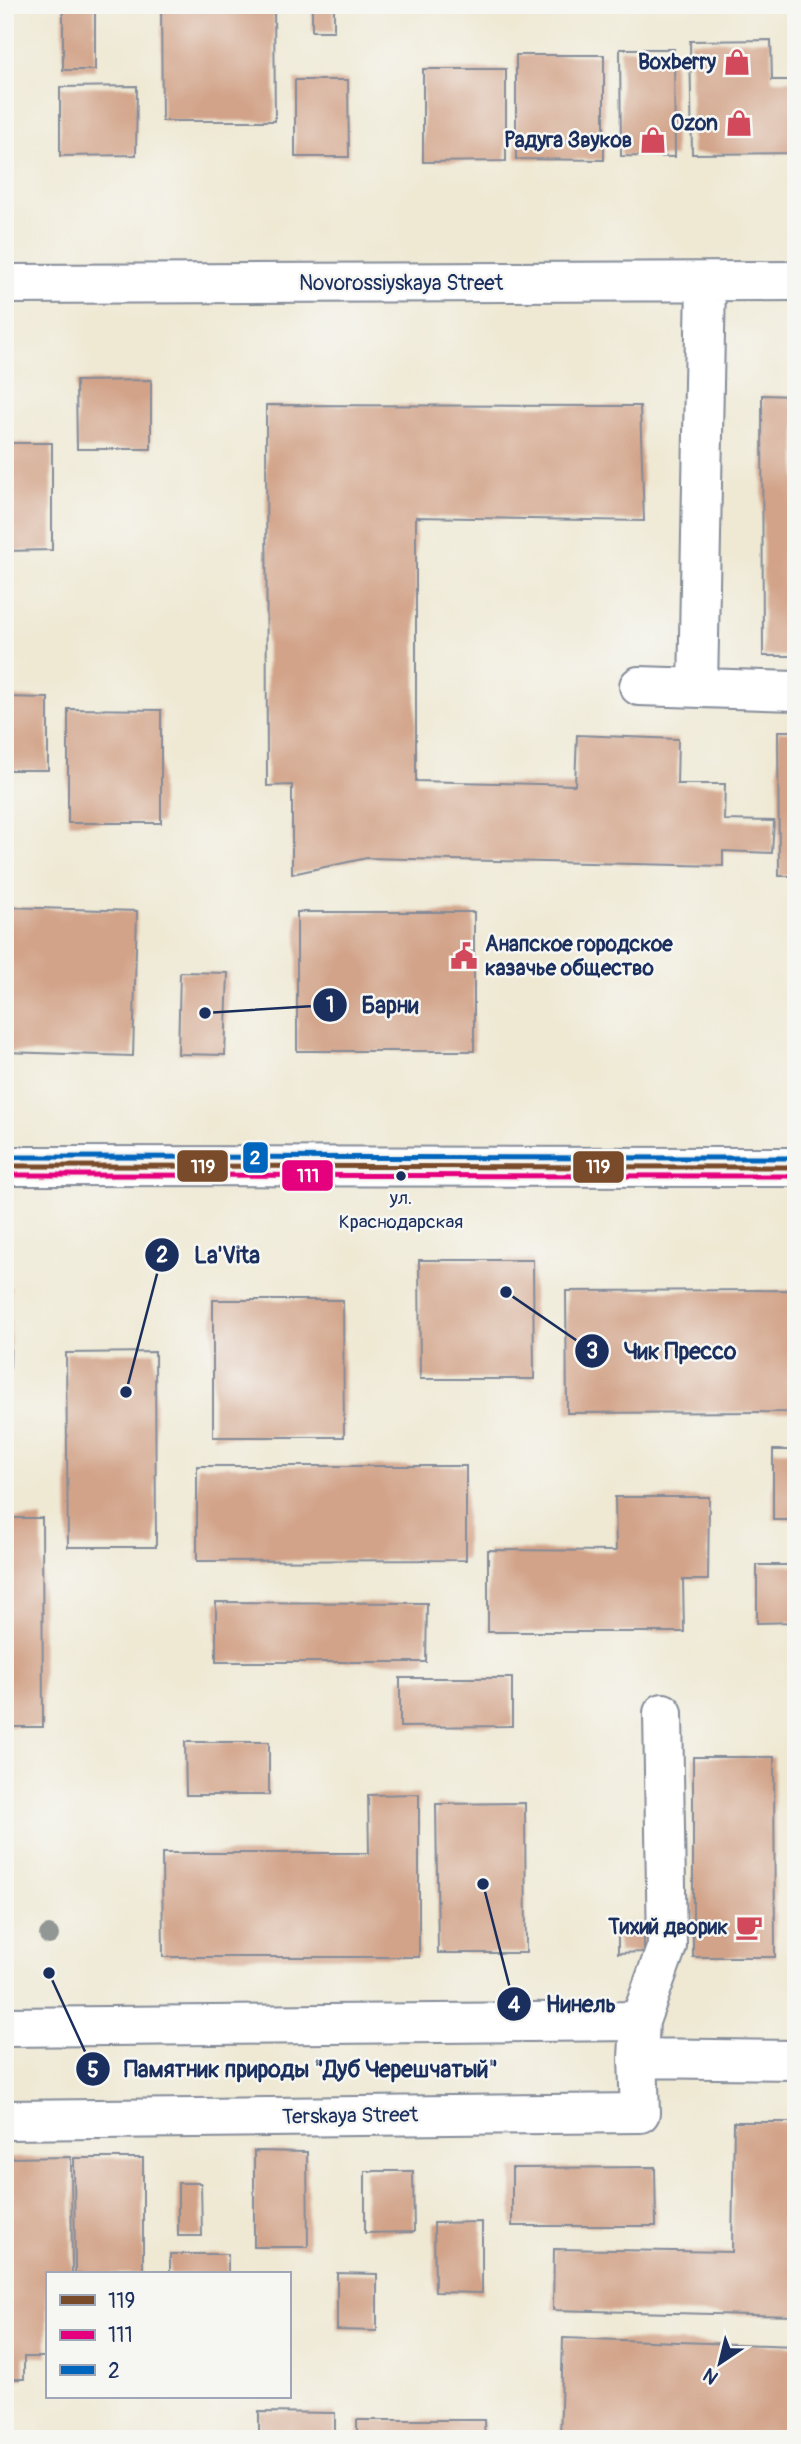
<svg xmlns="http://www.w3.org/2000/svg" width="801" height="2444" font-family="Pangolin,sans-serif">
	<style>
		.building { fill: #d2a388 }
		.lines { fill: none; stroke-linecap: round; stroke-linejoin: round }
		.minor-casing { stroke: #858c99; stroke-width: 42 }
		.minor { stroke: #fff; stroke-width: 38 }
		.bus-1-casing { stroke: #f6f6f2; stroke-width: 10 }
		.bus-2-casing { stroke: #f6f6f2; stroke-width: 10 }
		.bus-3-casing { stroke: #f6f6f2; stroke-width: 10 }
		.bus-1 { stroke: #7a4b2a; stroke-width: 5 }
		.bus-2 { stroke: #e5007d; stroke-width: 5 }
		.bus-3 { stroke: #0065bd; stroke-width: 5 }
		.tree { fill: #909794 }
		.bus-dot { fill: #1b2f5e; stroke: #f6f6f2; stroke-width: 2.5 }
		.labels { text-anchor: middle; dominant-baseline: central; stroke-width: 5; stroke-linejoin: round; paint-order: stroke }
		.bus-label { font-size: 19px; fill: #1b2f5e; stroke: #f6f6f2 }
		.poi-label { font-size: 21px; font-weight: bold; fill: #1b2f5e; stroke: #f6f6f2; text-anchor: end }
		.street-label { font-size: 21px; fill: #1b2f5e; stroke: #f6f6f2 }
		.leader { fill: none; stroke: #1b2f5e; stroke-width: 2.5 }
		.callout-dot { fill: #1b2f5e; stroke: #f6f6f2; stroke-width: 2.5 }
		.mark-label { font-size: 21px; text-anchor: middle; font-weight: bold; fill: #fff }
		.callout-label { font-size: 23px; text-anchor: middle; font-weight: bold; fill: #1b2f5e; stroke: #f6f6f2; stroke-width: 5; stroke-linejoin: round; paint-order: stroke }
		.line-badge { stroke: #f6f6f2; stroke-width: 2.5 }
		.badge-label { font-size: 19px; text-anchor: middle; font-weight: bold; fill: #fff }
	</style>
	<rect width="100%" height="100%" fill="#f6f6f2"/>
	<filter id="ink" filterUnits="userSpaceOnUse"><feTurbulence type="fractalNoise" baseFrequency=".0143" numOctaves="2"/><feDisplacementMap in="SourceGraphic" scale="14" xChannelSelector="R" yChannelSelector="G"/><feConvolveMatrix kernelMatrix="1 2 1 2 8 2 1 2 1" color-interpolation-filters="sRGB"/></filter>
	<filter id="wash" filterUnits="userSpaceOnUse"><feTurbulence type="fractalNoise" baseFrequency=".00686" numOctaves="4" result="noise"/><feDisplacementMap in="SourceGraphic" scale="28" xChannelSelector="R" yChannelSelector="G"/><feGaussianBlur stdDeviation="1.57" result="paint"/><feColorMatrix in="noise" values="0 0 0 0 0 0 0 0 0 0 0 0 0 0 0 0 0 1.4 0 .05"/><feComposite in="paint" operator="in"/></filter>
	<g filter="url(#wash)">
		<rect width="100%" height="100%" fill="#efe9d4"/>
		<g id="blocks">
			<path class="building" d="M63 5H95V70H63Z
				M161 5H274L275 121H162Z
				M312 5H334V31H312Z
				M771 40 772 80H796V153L692 154 690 41Z
				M620 49H674L675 157 621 156Z
				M516 55H604V160L516 159Z
				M423 69H506V161L423 162Z
				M295 80H348L349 157H295Z
				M137 86 136 155 60 156V87Z
				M151 380V449H77L76 381Z
				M762 395 796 396V656H763Z
				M266 405 640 406 644 521 416 517V781L575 785 577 735 678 739 677 784H725L724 820 774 821 772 853 723 851V866L367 858 292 874V785L267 786Z
				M5 443H52V550L5 551Z
				M5 697 48 698V770H5Z
				M68 709 161 710V823H68Z
				M778 731H796V876H779Z
				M5 907 137 911 133 1056 5 1052Z
				M297 912H474V1051H297Z
				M180 972 228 973 225 1055 178 1054Z
				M419 1260H533L534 1379H420Z
				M5 1287H11L10 1368H5Z
				M796 1290V1412L567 1413 566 1291Z
				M213 1300H343L344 1437H213Z
				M155 1352 156 1547H68L66 1353Z
				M773 1450H796V1520H773Z
				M197 1466H466V1560L197 1561Z
				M615 1497H709L708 1580H683L684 1632H488V1550L616 1551Z
				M5 1518H42L43 1727H5Z
				M757 1565H796V1622L757 1623Z
				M216 1602 427 1603 426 1662H216Z
				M400 1678H512V1726L400 1727Z
				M185 1742H269V1795H186Z
				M693 1757H774L775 1957H693Z
				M419 1794V1957H163L162 1853H369L368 1795Z
				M525 1803 526 1953H438L436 1804Z
				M618 1925H644V1952L618 1953Z
				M734 2122H796V2316L553 2310 554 2249 732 2252Z
				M254 2151 307 2152 308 2247H254Z
				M71 2157 72 2274H47V2357H24V2379H5V2158Z
				M74 2158H143V2274H75Z
				M655 2167 656 2226H512V2168Z
				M365 2171H413L414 2232 365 2233Z
				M178 2183H201L202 2236H178Z
				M482 2222V2293L435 2292 434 2223Z
				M170 2254H228V2274H170Z
				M337 2273 377 2274V2331L337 2330Z
				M563 2338 796 2346V2439H560Z
				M259 2412 335 2413V2439H259Z
				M357 2420H484L485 2439H357Z"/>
		</g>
	</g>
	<g filter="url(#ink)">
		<use href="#blocks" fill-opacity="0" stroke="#858c99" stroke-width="2"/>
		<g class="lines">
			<defs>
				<path id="minor" d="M5 284 796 281
					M639 686 796 691
					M698 688 706 282
					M5 1166 796 1167
					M5 2027 640 2021
					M638 2058 796 2060
					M5 2120 640 2113 638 2058 640 2021 667 1946 663 1713"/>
			</defs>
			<use href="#minor" class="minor-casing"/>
			<use href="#minor" class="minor"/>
			<defs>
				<path id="bus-1" d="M5 1166 796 1167"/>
				<path id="bus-2" d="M5 1175 796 1176"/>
				<path id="bus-3" d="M5 1157 796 1158"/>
			</defs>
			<use href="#bus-1" class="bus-1-casing"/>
			<use href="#bus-2" class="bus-2-casing"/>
			<use href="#bus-3" class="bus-3-casing"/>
			<use href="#bus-1" class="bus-1"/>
			<use href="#bus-2" class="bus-2"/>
			<use href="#bus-3" class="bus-3"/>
		</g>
		<circle class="tree" cx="49" cy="1935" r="10"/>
	</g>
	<defs>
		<symbol id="shop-bare" viewBox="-9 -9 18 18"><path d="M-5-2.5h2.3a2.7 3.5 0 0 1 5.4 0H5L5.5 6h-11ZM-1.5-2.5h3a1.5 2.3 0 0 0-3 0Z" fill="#d1495b" stroke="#f6f6f2" stroke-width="2.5" paint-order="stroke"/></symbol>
		<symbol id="civic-bare" viewBox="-9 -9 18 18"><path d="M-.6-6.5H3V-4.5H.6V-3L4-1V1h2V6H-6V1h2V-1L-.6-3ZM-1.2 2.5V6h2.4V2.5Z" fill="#d1495b" stroke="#f6f6f2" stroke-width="2.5" paint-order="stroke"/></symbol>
		<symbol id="cafe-bare" viewBox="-9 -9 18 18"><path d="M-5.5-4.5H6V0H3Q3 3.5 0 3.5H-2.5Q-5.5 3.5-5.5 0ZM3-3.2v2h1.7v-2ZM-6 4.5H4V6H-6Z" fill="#d1495b" stroke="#f6f6f2" stroke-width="2.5" paint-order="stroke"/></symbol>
	</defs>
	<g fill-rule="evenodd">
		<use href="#shop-bare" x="718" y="43" width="38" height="38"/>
		<use href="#shop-bare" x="720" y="104" width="38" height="38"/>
		<use href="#shop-bare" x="634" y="121" width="38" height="38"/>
		<use href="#civic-bare" x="445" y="937" width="38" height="38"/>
		<use href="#cafe-bare" x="730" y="1908" width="38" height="38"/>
	</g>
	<circle class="bus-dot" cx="401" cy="1176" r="6"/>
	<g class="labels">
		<g class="bus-label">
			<text x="401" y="1198">ул.<tspan x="401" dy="24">Краснодарская</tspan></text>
		</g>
		<g class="poi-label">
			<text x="716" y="62">Boxberry</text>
			<text x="718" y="123">Ozon</text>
			<text x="632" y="140">Радуга Звуков</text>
			<text x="485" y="944" text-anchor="start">Анапское городское<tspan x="485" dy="24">казачье общество</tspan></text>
			<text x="728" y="1927">Тихий дворик</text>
		</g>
		<g class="street-label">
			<text x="401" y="283">Novorossiyskaya Street</text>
			<text transform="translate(350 2116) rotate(-1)">Terskaya Street</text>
		</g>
	</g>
	<path class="leader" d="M205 1013L330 1005M126 1392L162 1255M506 1292L592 1351M483 1884L514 2004M49 1973L93 2069"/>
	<g class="callout-dot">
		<circle cx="205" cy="1013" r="7"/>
		<circle cx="126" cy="1392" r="7"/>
		<circle cx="506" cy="1292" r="7"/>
		<circle cx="483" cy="1884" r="7"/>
		<circle cx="49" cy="1973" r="7"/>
		<circle cx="330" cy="1005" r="18"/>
		<circle cx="162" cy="1255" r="18"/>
		<circle cx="592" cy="1351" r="18"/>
		<circle cx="514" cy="2004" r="18"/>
		<circle cx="93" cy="2069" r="18"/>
	</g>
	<g class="mark-label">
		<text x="330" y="1012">1</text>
		<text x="162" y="1262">2</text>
		<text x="592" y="1358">3</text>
		<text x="514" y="2012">4</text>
		<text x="93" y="2077">5</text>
	</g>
	<g class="callout-label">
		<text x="390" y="1013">Барни</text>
		<text x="227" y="1263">La'Vita</text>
		<text x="680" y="1359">Чик Прессо</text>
		<text x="581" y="2012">Нинель</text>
		<text x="311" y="2077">Памятник природы "Дуб Черешчатый"</text>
	</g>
	<g class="line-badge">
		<rect x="242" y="1141" width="27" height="33" rx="7" fill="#0065bd"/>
		<rect x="176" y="1149" width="53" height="34" rx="7" fill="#7a4b2a"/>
		<rect x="572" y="1150" width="53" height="34" rx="7" fill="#7a4b2a"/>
		<rect x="281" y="1159" width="53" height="33" rx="7" fill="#e5007d"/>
	</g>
	<g class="badge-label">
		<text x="255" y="1164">2</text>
		<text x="203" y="1173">119</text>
		<text x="598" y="1173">119</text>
		<text x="308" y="1182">111</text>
	</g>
	<rect width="801" height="2444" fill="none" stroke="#f6f6f2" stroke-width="28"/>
	<rect x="46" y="2272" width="245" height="126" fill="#f6f6f2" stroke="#9ea6b7" stroke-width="2"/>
	<rect x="60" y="2295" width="35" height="10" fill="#7a4b2a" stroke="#9ea6b7" stroke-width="2"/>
	<text x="108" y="2308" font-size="21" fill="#1b2f5e">119</text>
	<rect x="60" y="2330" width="35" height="10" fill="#e5007d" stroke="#9ea6b7" stroke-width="2"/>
	<text x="108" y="2342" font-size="21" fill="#1b2f5e">111</text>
	<rect x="60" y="2365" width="35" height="10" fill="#0065bd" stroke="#9ea6b7" stroke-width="2"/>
	<text x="108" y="2378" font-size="21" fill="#1b2f5e">2</text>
	<g transform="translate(720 2363) rotate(215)" stroke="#f6f6f2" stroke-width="5" paint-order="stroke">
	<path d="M0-5L12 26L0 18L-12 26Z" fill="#1b2f5e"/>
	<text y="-10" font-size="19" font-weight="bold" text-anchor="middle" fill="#1b2f5e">N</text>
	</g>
</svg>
